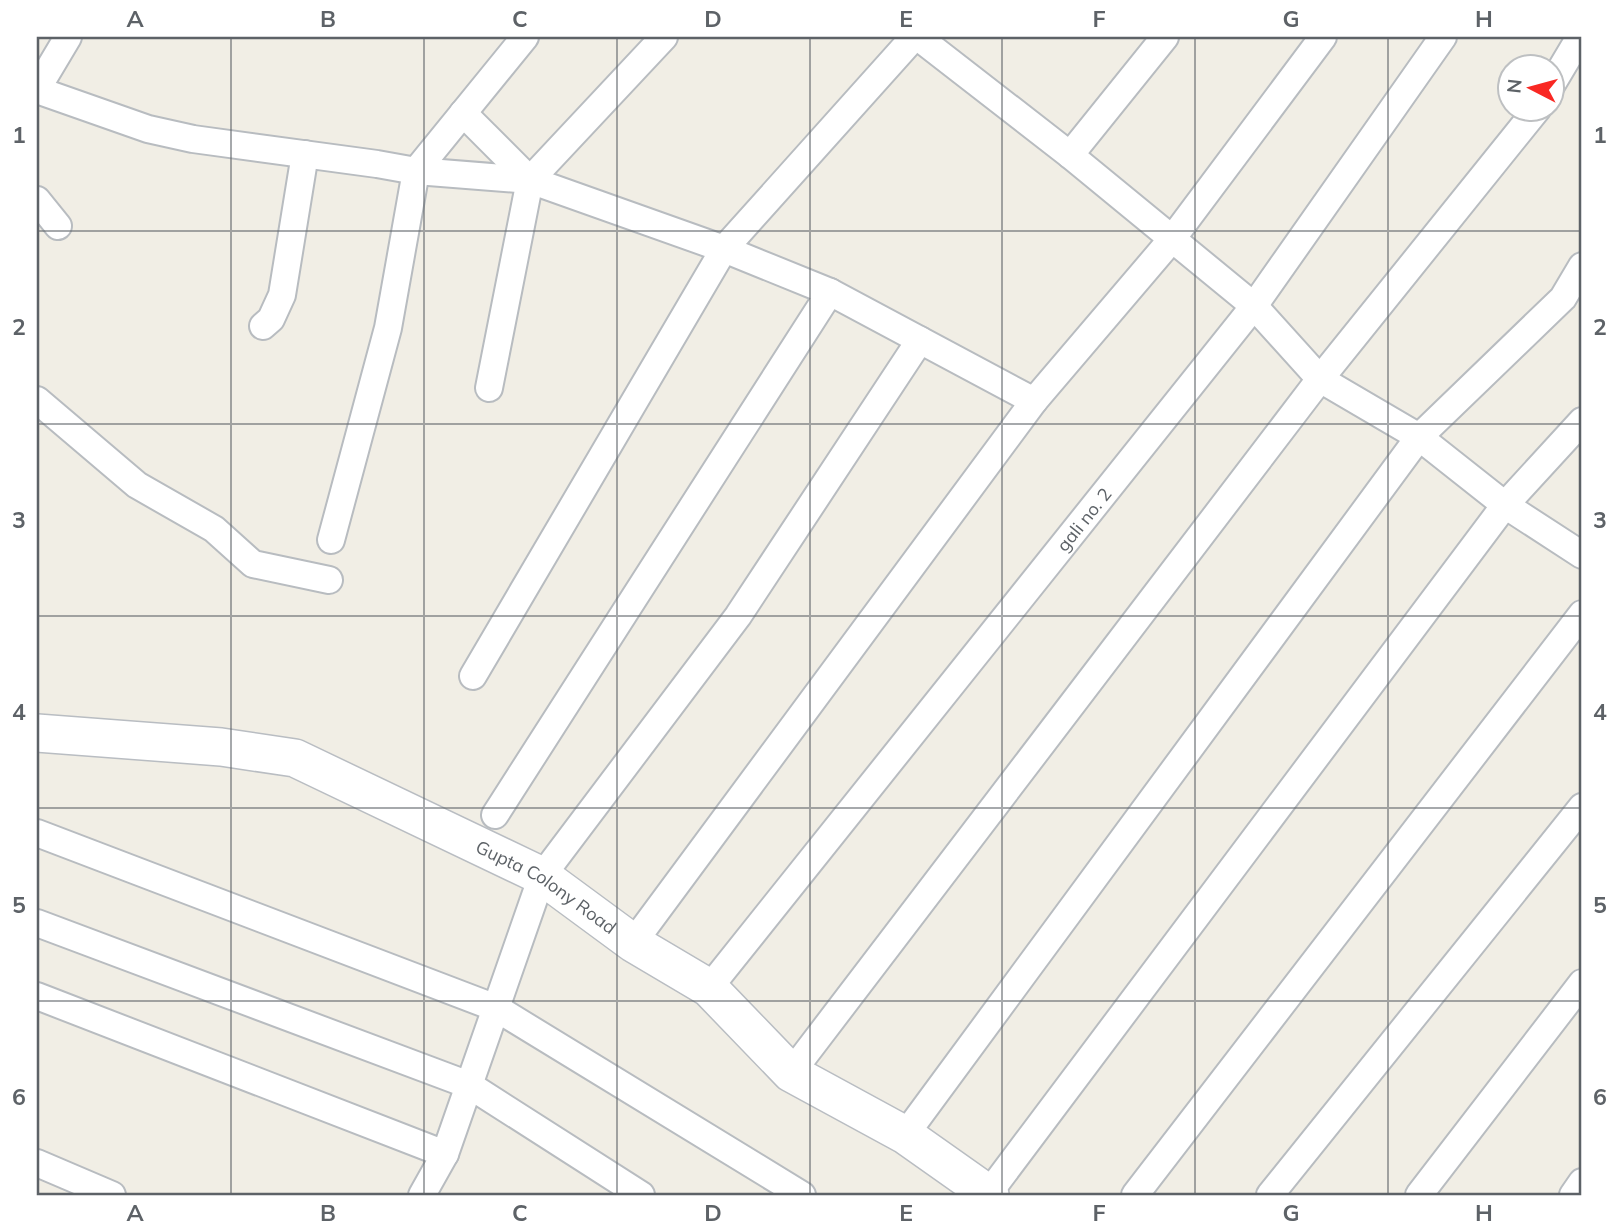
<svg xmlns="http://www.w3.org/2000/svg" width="1619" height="1232" font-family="Mulish,sans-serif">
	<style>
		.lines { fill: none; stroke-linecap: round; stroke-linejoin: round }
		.street-casing { stroke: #b8bcc0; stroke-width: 30 }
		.secondary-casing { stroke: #b9bdc2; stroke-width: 40 }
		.street { stroke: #fff; stroke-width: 26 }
		.secondary { stroke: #fff; stroke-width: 37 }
		.grid { fill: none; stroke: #5d6267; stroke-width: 2; stroke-opacity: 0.55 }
		.labels { text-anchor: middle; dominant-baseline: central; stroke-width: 5; stroke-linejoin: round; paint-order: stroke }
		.street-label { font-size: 18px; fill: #5d6267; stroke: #fff }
		.neatline { fill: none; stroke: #5d6267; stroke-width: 2.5 }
		.grid-label { font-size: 23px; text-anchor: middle; font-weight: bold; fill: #5d6267 }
	</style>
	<rect width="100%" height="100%" fill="#f1eee5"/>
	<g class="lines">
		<defs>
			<g id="street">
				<path d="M918 37 1070 155 1254 306 1320 379 1419 437 1505 505 988 1194"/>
				<path d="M1552 84 1580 37"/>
				<path d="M37 89 68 37"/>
				<path d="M37 90 148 129 193 139 377 164 416 171 530 180 724 249 830 292 1034 401 633 943"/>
				<path d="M463 113 530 180 489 388"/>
				<path d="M1070 155 1165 37"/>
				<path d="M530 180 664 37"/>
				<path d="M37 200 58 226"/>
				<path d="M263 326 271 319 282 295 305 154"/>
				<path d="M37 400 137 485 214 529 253 564 329 580"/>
				<path d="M1034 401 1172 239 1323 37"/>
				<path d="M1582 421 1505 505 1582 555"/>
				<path d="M331 540 388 328 416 171 525 37"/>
				<path d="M473 676 724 249 914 37"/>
				<path d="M495 815 830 292"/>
				<path d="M37 833 496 1008 802 1195"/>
				<path d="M37 923 469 1085 641 1195"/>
				<path id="s1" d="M709 988 1254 306 1443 37"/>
				<path d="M37 996 445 1154"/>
				<path d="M791 1073 1320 379 1538 108"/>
				<path d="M905 1135 1419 437 1563 298 1582 266"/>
				<path d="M37 1163 112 1195"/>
				<path d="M422 1195 445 1154 542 876 738 616 920 340"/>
				<path d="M1135 1195 1582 614"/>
				<path d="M1270 1195 1582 807"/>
				<path d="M1419 1195 1582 983"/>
				<path d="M1573 1195 1582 1182"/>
			</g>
			<g id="secondary">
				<path id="s2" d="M37 733 221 747 295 758 542 876 633 943 709 988 791 1073 905 1135 990 1195"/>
			</g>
		</defs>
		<use href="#street" class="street-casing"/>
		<use href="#secondary" class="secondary-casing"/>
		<use href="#street" class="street"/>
		<use href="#secondary" class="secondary"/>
	</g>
	<path class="grid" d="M231 37V1195M424 37V1195M617 37V1195M810 37V1195M1002 37V1195M1195 37V1195M1388 37V1195M37 231H1582M37 424H1582M37 616H1582M37 808H1582M37 1001H1582"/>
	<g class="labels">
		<g class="street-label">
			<text stroke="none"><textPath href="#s1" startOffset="600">gali no. 2</textPath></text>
			<text stroke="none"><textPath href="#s2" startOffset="542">Gupta Colony Road</textPath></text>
		</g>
	</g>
	<rect width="1619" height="1232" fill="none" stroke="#ffffff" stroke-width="77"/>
	<g transform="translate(1531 88) rotate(276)"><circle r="33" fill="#ffffff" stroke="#bec0c2" stroke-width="2"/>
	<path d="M0-5L12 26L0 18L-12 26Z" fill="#f92823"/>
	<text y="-10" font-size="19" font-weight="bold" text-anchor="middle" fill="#5d6267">N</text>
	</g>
	<rect x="38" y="38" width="1542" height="1156" class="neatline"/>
	<g class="grid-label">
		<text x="135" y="27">A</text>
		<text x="328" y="27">B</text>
		<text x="520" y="27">C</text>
		<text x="713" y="27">D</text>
		<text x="906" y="27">E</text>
		<text x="1099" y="27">F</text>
		<text x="1291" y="27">G</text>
		<text x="1484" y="27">H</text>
		<text x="19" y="143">1</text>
		<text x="1600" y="143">1</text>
		<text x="19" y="335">2</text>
		<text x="1600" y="335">2</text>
		<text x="19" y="528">3</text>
		<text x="1600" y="528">3</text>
		<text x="19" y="720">4</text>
		<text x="1600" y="720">4</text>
		<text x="19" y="913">5</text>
		<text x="1600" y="913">5</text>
		<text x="19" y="1105">6</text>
		<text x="1600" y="1105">6</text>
		<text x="135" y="1221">A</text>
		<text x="328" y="1221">B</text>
		<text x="520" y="1221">C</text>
		<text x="713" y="1221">D</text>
		<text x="906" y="1221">E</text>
		<text x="1099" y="1221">F</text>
		<text x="1291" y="1221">G</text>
		<text x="1484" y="1221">H</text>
	</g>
</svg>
